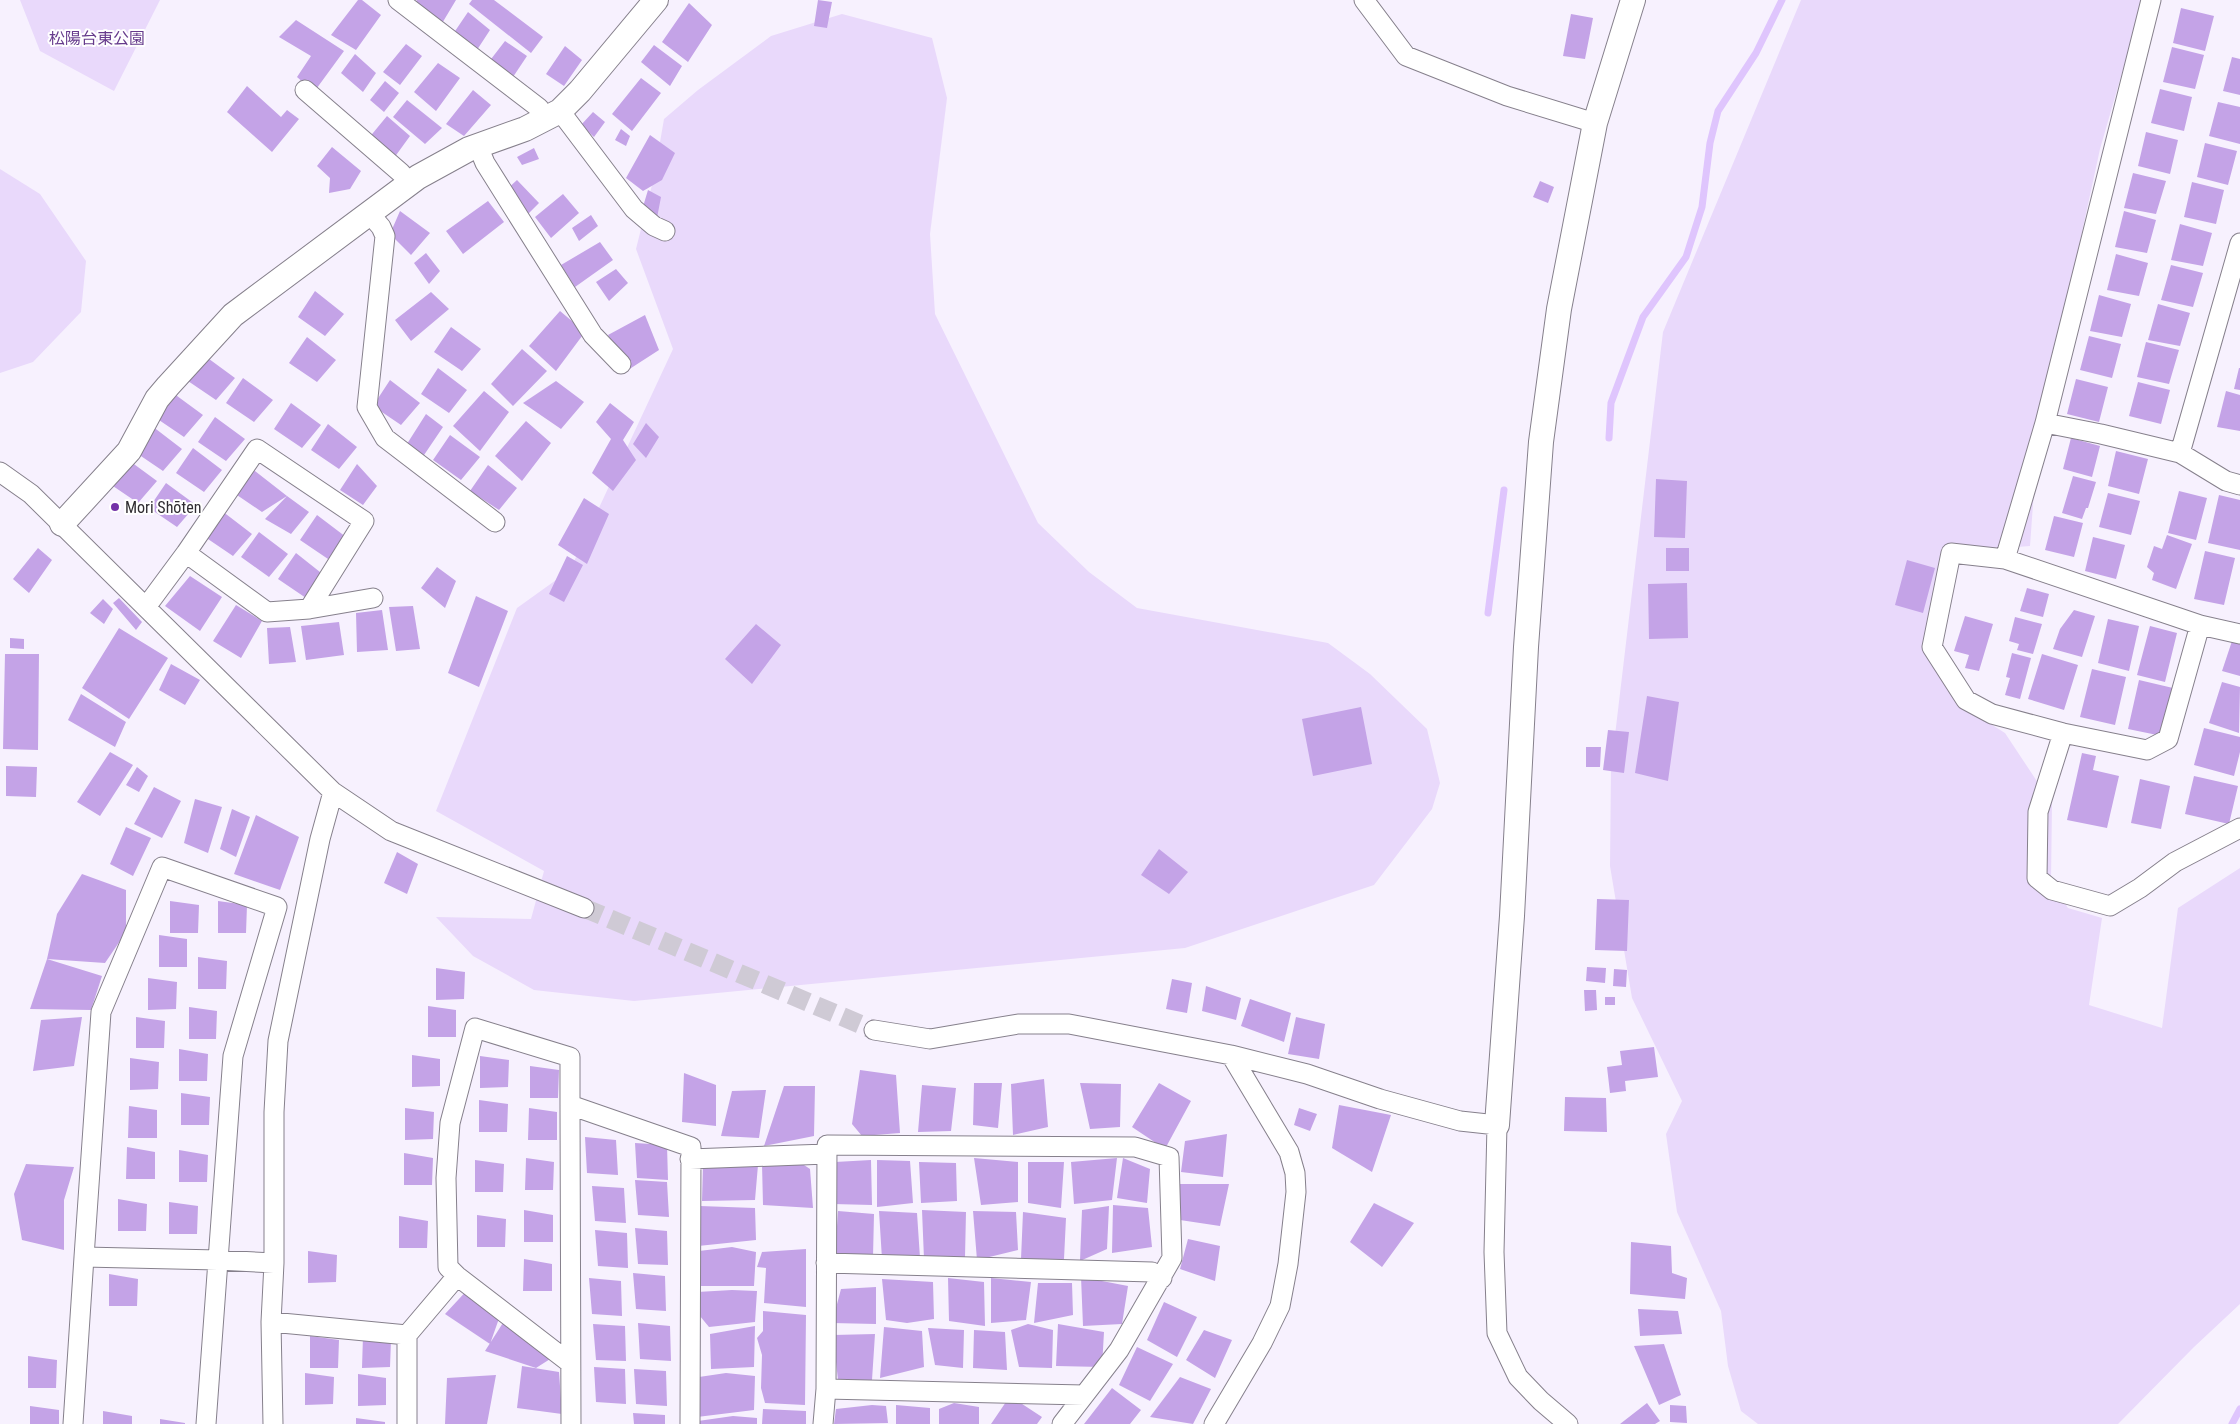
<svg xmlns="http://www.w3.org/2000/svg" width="2240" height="1424" font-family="'Roboto Condensed','Noto Sans JP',sans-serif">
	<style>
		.green { fill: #e9d9fb }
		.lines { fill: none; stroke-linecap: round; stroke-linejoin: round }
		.stream { stroke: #dfc5fd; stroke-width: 7 }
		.building { fill: #c4a3e7 }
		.minor-tunnel { stroke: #cfcad5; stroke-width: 19; stroke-dasharray: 19 9; stroke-linecap: butt }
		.minor-casing { stroke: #86808c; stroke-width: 21 }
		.tertiary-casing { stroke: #86808c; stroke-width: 26 }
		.minor { stroke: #fff; stroke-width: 19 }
		.tertiary { stroke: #fff; stroke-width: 24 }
		.poi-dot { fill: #7332a7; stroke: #fff; stroke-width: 2 }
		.labels { text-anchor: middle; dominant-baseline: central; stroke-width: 4; stroke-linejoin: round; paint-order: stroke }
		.park-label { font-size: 16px; fill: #663b8c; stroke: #fff }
		.poi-label { font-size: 16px; fill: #2f2c31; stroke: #fff; text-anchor: start }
	</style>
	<rect width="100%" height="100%" fill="#f7f1fe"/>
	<path class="green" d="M20 0H160L114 91 40 51Z
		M1801 0H2143L2100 149 2038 435 2030 546 1953 552 1927 651 1968 710 2005 733 2052 804 2051 882 2068 908 2102 918 2089 1005 2162 1028 2178 908 2240 868V1304L2194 1347 2118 1424H1758L1741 1411 1728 1366 1721 1311 1677 1212 1666 1134 1682 1101 1632 998 1610 866 1611 769 1663 332Z
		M842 14 932 38 947 98 930 234 935 314 1038 523 1089 572 1137 608 1328 643 1370 674 1427 729 1440 783 1432 809 1374 885 1185 948 634 1001 534 990 473 956 436 917 531 919 544 871 436 811 517 608 570 570 673 349 636 249 654 177 664 119 698 90 771 36Z
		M0 169 40 194 86 261 81 312 33 362 0 373Z"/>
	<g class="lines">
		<path class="stream" d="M1609 438 1611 403 1643 317 1686 257 1702 207 1710 143 1718 111 1756 53 1782 0
			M1488 613 1504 490
			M2232 1424 2240 1409"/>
	</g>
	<path class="building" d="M358 0H362L381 15 356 50 331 35Z
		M417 0H456L441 25 414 4Z
		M472 0H494L543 37 531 53 469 4Z
		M818 0 832 2 827 28 814 26Z
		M689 3 712 25 688 62 662 42Z
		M2181 8 2214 16 2205 51 2173 43Z
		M468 12 490 30 475 53 451 37Z
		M1571 14 1593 18 1585 59 1563 56Z
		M296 20 344 51 314 92 297 77 311 56 279 37Z
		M505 41 527 56 511 80 488 63Z
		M406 44 422 56 400 85 383 72Z
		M654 45 682 66 670 86 641 62Z
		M565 46 582 60 564 86 546 74Z
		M2172 47 2204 55 2195 89 2163 82Z
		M355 54 376 73 363 92 341 73Z
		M2232 57 2240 59V95L2223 91Z
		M438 63 460 78 436 111 414 92Z
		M641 78 661 93 632 131 612 114Z
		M385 81 399 93 384 112 370 100Z
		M247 86 281 117 287 110 299 119 272 152 227 112Z
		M2160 89 2192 97 2184 131 2151 123Z
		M473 90 491 105 464 136 446 124Z
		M407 100 442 128 425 144 393 117Z
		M2218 102 2240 107V144L2209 136Z
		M593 112 605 122 594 137 581 125Z
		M387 116 410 136 394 158 368 139Z
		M621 129 630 136 626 146 615 140Z
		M2146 132 2178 140 2170 174 2138 166Z
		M650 135 675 153 662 180 643 191 626 178Z
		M2205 143 2237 151 2228 185 2197 177Z
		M332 147 361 171 350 189 329 193 330 178 317 166Z
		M534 148 539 159 522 165 517 157Z
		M2133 173 2166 181 2156 214 2124 208Z
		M517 180 539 203 525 217 506 190Z
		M1540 181 1554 187 1548 203 1533 197Z
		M2192 182 2224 190 2216 224 2184 217Z
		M648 190 661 197 657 218 642 210Z
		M563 194 579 213 551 238 535 217Z
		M488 201 504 222 463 254 446 231Z
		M400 211 430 233 411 255 390 234Z
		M2124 211 2156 220 2147 253 2115 247Z
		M591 215 598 226 579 241 572 228Z
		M2180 224 2212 233 2203 266 2171 260Z
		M600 242 613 260 575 287 561 265Z
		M426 253 440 271 429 284 414 263Z
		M2116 254 2148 263 2139 296 2107 290Z
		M2171 265 2203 273 2193 307 2161 300Z
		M616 269 628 283 609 301 596 282Z
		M315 291 344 314 325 336 298 317Z
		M431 292 449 309 411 341 395 320Z
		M2099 295 2131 304 2122 337 2090 331Z
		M2158 304 2190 313 2180 346 2148 340Z
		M560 311 585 332 556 371 529 346Z
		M645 315 659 350 628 370 608 335Z
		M451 327 481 349 462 371 434 352Z
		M2089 336 2121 344 2112 378 2080 370Z
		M307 337 336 360 317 382 289 363Z
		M2146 342 2179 350 2169 384 2137 377Z
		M522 349 547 371 513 406 491 384Z
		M205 356 235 378 216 400 188 381Z
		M438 368 467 390 449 413 421 394Z
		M2239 368H2240V390L2234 389Z
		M243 378 273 400 254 422 226 403Z
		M2076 379 2108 387 2099 422 2067 414Z
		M390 380 420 403 401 425 373 406Z
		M556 381 584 402 561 429 523 403Z
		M2138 382 2170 390 2161 424 2129 416Z
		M484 391 509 412 480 451 453 426Z
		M2226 391 2240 395V431L2217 427Z
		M173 393 203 415 184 437 156 418Z
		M291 403 321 425 302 448 274 429Z
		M610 403 634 422 623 440 636 460 613 491 592 473 611 439 596 422Z
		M426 414 443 427 422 458 405 447Z
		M215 417 245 439 226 461 198 442Z
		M526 421 551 443 522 481 495 456Z
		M646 423 659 437 646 458 633 444Z
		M328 424 357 447 339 469 311 450Z
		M152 426 182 449 163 471 135 452Z
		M450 435 480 457 461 480 433 460Z
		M2071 438 2100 446 2092 477 2063 469Z
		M193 448 222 470 204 492 176 473Z
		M2116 451 2148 459 2139 494 2108 486Z
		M127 459 157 481 138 503 110 484Z
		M357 464 377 486 363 505 340 490Z
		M488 465 517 488 499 510 470 491Z
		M251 468 287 496 262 512 234 493Z
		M2073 476 2096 482 2088 508H2086L2082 519 2062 513Z
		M1656 479 1687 481 1685 538 1654 537Z
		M166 483 196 505 177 527 149 508Z
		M2179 491 2207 498 2196 540 2168 533Z
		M2108 493 2140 501 2131 535 2099 527Z
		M2219 495 2240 500V550L2208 543Z
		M287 496 309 512 291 534 265 519Z
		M584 498 609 514 587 564 558 545Z
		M222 511 252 534 233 556 205 537Z
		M317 515 346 537 328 559 300 540Z
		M2054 516 2083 523 2074 557 2045 550Z
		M259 532 288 554 269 577 241 557Z
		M2167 535 2192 544 2176 589 2152 580 2154 573 2147 567 2154 546 2162 549Z
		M2093 537 2125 545 2116 579 2085 571Z
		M38 548 52 560 29 593 13 579Z
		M1666 548H1689V571H1666Z
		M2205 551 2235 558 2224 605 2194 599Z
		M296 553 325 576 306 598 278 579Z
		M567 556 583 565 564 602 549 594Z
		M1907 560 1935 568 1923 613 1895 605Z
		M437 567 456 581 445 608 421 588Z
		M190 576 222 597 200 631 165 606Z
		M1687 583 1688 638 1649 639 1648 584Z
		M2027 588 2049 594 2043 617 2020 611Z
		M476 596 508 611 479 687 448 673Z
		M119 598 142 622 136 630 113 603Z
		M103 599 113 609 104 624 90 613Z
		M236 605 262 621 241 658 213 641Z
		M413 606 420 649 396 651 389 607Z
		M382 610 388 650 357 652 356 613Z
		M2074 610 2095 616 2082 657 2053 649 2060 629Z
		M1965 616 1993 624 1979 671 1965 668 1969 655 1954 651Z
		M2015 617 2042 624 2033 654 2017 650 2019 644 2009 641Z
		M2108 619 2139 626 2129 671 2098 663Z
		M339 622 344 655 306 660 301 626Z
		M756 624 781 645 752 684 725 659Z
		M2150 626 2177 633 2165 682 2137 675Z
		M290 627 296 662 269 664 267 628Z
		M119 628 168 658 129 719 82 688Z
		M10 638 24 639V649L10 648Z
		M2232 641 2240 643V676L2222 671Z
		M2012 653 2031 658 2020 699 2005 695 2010 678 2006 677Z
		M5 654H39L38 750 3 749Z
		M2042 654 2078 665 2064 710 2028 699Z
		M171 664 200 680 185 705 159 690Z
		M2092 669 2126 677 2115 725 2080 717Z
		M2139 680 2173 688 2162 736 2128 729Z
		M2222 682 2240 687 2239 733 2209 723Z
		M81 694 126 722 115 747 68 720Z
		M1647 696 1679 702 1668 781 1635 773Z
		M1361 707 1372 764 1313 776 1302 719Z
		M2204 728 2240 737V752L2234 776 2194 765Z
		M1608 730 1629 732 1624 773 1603 770Z
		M1586 747H1601L1600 767H1586Z
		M110 752 133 765 100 816 77 802Z
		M2082 753 2096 756 2093 770 2119 776 2107 828 2067 820Z
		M6 766 37 767 36 797 6 796Z
		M137 767 148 776 139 792 126 785Z
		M2194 776 2238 786 2229 824 2185 814Z
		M2140 779 2170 786 2161 829 2131 823Z
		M154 787 181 801 162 838 134 824Z
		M195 799 222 807 208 853 184 843Z
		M232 809 250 817 236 857 220 849Z
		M256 815 299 837 280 890 234 874Z
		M126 827 151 838 133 876 110 864Z
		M1159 849 1188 872 1169 894 1141 875Z
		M397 852 418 864 407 894 384 883Z
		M82 874 126 890V932L105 963 47 959 102 976 91 1010 30 1009 47 959 57 914Z
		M1597 899 1629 900 1627 951 1595 950Z
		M170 901 199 905 198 933H170Z
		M218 901 247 905 246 933H218Z
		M159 935 187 939V967H159Z
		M198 957 227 961 226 989H198Z
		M1587 967 1606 968 1605 983 1586 981Z
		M436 968 465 972 464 999 436 1000Z
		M1614 969 1627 970 1626 987 1613 986Z
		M148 978 177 982 176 1009 148 1010Z
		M1172 979 1192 983 1187 1013 1166 1009Z
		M1206 986 1241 998 1236 1020 1202 1011Z
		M1584 990H1596L1597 1010 1585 1011Z
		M1605 997H1615V1005H1605Z
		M1250 999 1291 1013 1284 1042 1241 1026Z
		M428 1006 456 1010V1037H428Z
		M189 1007 217 1011 216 1039H189Z
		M82 1017 74 1066 33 1071 41 1020Z
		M136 1017 165 1021 164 1048H136Z
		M1296 1017 1325 1024 1319 1059 1288 1054Z
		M1654 1047 1658 1077 1625 1081 1626 1091 1610 1093 1607 1067 1622 1065 1620 1051Z
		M179 1049 208 1054 207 1081H179Z
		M412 1055 440 1059V1086L412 1087Z
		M480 1056 509 1060 508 1087 480 1088Z
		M130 1058 159 1062 158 1089 130 1090Z
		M530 1066 559 1070 558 1098H530Z
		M860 1070 896 1075 900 1133 862 1136 852 1124Z
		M684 1073 716 1085V1126L682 1122Z
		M1044 1079 1048 1127 1013 1135 1011 1084Z
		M974 1083H1002L998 1128 973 1125Z
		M1080 1083 1121 1084 1120 1127 1090 1129Z
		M1159 1083 1191 1101 1165 1149 1132 1127Z
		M922 1085 956 1088 951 1131 918 1132Z
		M784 1086H815L814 1136 764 1146Z
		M766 1090 759 1138 721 1136 732 1091Z
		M181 1093 210 1097 209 1125H181Z
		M1565 1097 1606 1098 1607 1132 1564 1131Z
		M479 1100 508 1104 507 1132H479Z
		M1339 1105 1391 1115 1372 1172 1332 1148Z
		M129 1106 157 1110V1138H128Z
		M405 1108 434 1112 433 1139 405 1140Z
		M529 1108 557 1112V1140H528Z
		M1299 1108 1317 1114 1310 1131 1294 1125Z
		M1227 1134 1223 1177 1181 1172 1185 1141Z
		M585 1137 616 1140 618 1175 587 1173Z
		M635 1143 667 1145 668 1180 637 1178Z
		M127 1147 155 1152V1179H126Z
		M179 1150 208 1155 207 1182H179Z
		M404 1153 433 1158 432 1185H404Z
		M526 1158 554 1162 553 1190H525Z
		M974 1158 1018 1162V1202L981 1205Z
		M1117 1158 1112 1200 1074 1204 1071 1162Z
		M1123 1158 1150 1169 1147 1203 1117 1198Z
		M475 1160 504 1164 503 1192H475Z
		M871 1160 872 1205 833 1204 835 1162Z
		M877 1160 910 1161 913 1203 877 1207Z
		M798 1161 810 1169 813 1208 763 1205 762 1164Z
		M919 1162 956 1163 957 1201 921 1203Z
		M1028 1162H1064L1061 1208 1028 1203Z
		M26 1164 74 1167 64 1200V1250L22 1240 14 1194Z
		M703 1165H758L755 1200 702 1201Z
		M635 1180 667 1182 669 1217 638 1215Z
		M1179 1184H1229L1220 1226 1180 1220Z
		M592 1186 624 1188 626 1223 595 1221Z
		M118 1199 147 1204 146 1231H118Z
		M169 1202 198 1206 197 1234H169Z
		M1374 1203 1414 1223 1382 1267 1350 1242Z
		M1113 1205 1148 1208 1152 1247 1112 1253Z
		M700 1206 755 1208 756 1240 698 1246Z
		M1109 1206 1107 1249 1080 1261 1082 1210Z
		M524 1210 553 1215V1242H524Z
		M922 1210 966 1212 965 1257 924 1259Z
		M838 1211 874 1214 873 1257H835Z
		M879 1211 917 1213 920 1258 882 1259Z
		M973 1211 1016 1212 1018 1250 977 1260Z
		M1023 1212 1066 1218 1064 1259H1021Z
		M477 1215 506 1219 505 1247H477Z
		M399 1216 428 1221 427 1248H399Z
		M635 1228 667 1231 668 1265 638 1264Z
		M595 1230 627 1233 628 1268 598 1266Z
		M1188 1239 1220 1246 1215 1281 1180 1269Z
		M1631 1242 1671 1246 1672 1273 1687 1278 1685 1299 1630 1294Z
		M732 1247 756 1252 754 1286H700L699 1251Z
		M806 1249V1307L764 1303 766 1268 757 1267 762 1252Z
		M308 1251 337 1255 336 1282 308 1283Z
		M524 1259 552 1264V1291H523Z
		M633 1273 665 1276 666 1311 636 1309Z
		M109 1274 138 1279 137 1306H109Z
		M1081 1277 1128 1286 1122 1324 1083 1326Z
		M589 1278 621 1281 622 1316 592 1314Z
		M948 1278 984 1282 985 1326 949 1321Z
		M991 1278 1031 1282 1026 1320 991 1323Z
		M882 1279 933 1282 934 1319 907 1323 886 1320Z
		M1038 1283H1072L1073 1315 1034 1323Z
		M471 1286 502 1310 490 1344 445 1314Z
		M876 1287V1324L832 1323 841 1289Z
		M732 1290 757 1291 755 1322 709 1327 695 1310 697 1292Z
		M1164 1302 1197 1317 1177 1357 1147 1340Z
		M1638 1309 1678 1311 1682 1334 1640 1336Z
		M763 1311 806 1315 805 1405 765 1403 761 1388 762 1355 757 1338 763 1331Z
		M508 1315 558 1354 536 1368 485 1351Z
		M638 1323 670 1326 671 1361 640 1359Z
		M593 1324 625 1326 626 1361 596 1360Z
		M1028 1324 1053 1330 1052 1368 1019 1367 1011 1330Z
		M1058 1324 1104 1332 1102 1367 1056 1366Z
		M755 1326 754 1367 711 1369 710 1334Z
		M884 1327 922 1331 924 1367 880 1378Z
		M928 1328 964 1330 963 1368 935 1365Z
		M974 1330 1005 1332 1007 1370 973 1368Z
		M1204 1330 1232 1340 1215 1378 1186 1360Z
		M875 1334 872 1380H838L833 1335Z
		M310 1336 339 1340 338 1368H310Z
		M363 1336 391 1340 390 1367 362 1368Z
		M1664 1344 1681 1395 1659 1405 1634 1346Z
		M1137 1347 1173 1364 1150 1401 1119 1385Z
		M28 1356 57 1360 56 1388H28Z
		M522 1366 559 1372 562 1414 517 1408Z
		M594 1367 625 1369 626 1404 596 1402Z
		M634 1369 666 1371 667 1406 636 1404Z
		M305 1373 334 1377 333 1404 305 1405Z
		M726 1373 755 1376 754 1410 697 1417 699 1377Z
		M358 1374 386 1378V1405L358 1406Z
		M496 1375 487 1424H445L447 1378Z
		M1180 1377 1211 1389 1193 1424 1150 1417Z
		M1112 1388 1141 1410 1130 1424H1084Z
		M1010 1396 1042 1417 1037 1424H991Z
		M954 1403 979 1407V1424H939V1409Z
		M1647 1403 1660 1421 1655 1424H1620Z
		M872 1405 886 1406 888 1423 834 1424 836 1409Z
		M896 1405 930 1408V1424H896Z
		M1670 1405 1686 1406 1687 1423 1670 1422Z
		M30 1406 59 1410V1424H30Z
		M763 1409 806 1411V1424H762Z
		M103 1411 132 1416V1424H103Z
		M633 1413 665 1415V1424H634Z
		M733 1416 757 1418V1424H699L698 1421Z
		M356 1418 385 1422V1424H356Z
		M160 1419 185 1423V1424H160Z"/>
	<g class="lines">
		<path class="minor-tunnel" d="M584 908 874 1030"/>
		<defs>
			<path id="minor" d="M398 0 539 108 543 120
				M1364 0 1406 56 1507 96 1595 123
				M305 90 401 173 410 183
				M560 111 634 209 654 226 665 231
				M478 146 485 163 593 335 621 364
				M369 213 381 227 385 236 367 407 385 438 495 522
				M2045 423 2101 434 2180 453 2226 481 2240 485
				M2180 453 2240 243
				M0 472 31 494 333 792 320 839 278 1041 274 1112V1263L271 1322 273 1424
				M186 553 267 612 309 609 373 598
				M2005 559 2045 423 2151 0
				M146 607 186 553 257 449 364 521 309 609
				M2200 625 2168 739 2147 750 2063 733 1992 714 1966 700 1932 647 1951 553 2005 559 2200 625 2240 634
				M2063 733 2038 812 2037 878 2052 890 2110 906 2140 888 2175 862 2240 828
				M333 792 391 831 584 908
				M874 1030 930 1039 1018 1024H1069L1231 1055 1307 1074 1380 1099 1460 1121 1497 1125 1494 1252 1497 1333 1518 1377 1541 1401 1568 1424
				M690 1159 827 1154
				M826 1263 1152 1272 1162 1278
				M271 1322 407 1335
				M570 1363 457 1276 448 1267 446 1178 450 1123 475 1028 570 1057V1105
				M826 1389 1084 1395
				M73 1424 84 1257
				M206 1424 233 1056 277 907 162 867 101 1012 84 1257 218 1260 274 1263
				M407 1424V1335L457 1276
				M571 1424 570 1105 691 1147 690 1424
				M823 1424 826 1389 827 1145 1135 1147 1169 1157 1172 1258 1119 1350 1062 1424
				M1214 1424 1262 1343 1280 1306 1288 1264 1296 1192 1295 1173 1289 1152 1231 1055"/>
			<path id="tertiary" d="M62 524 129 451 157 399 168 386 233 315 418 177 469 149 525 129 560 111 580 91 656 0
				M1497 1125 1512 916 1526 647 1541 442 1559 309 1595 123 1633 0"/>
		</defs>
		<use href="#minor" class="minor-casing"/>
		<use href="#tertiary" class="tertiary-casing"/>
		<use href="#minor" class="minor"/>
		<use href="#tertiary" class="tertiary"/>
	</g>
	<circle class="poi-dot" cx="115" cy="507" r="5"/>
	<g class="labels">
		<g class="park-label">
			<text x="97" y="38">松陽台東公園</text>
		</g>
		<g class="poi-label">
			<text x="125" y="507">Mori Shōten</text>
		</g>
	</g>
</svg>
